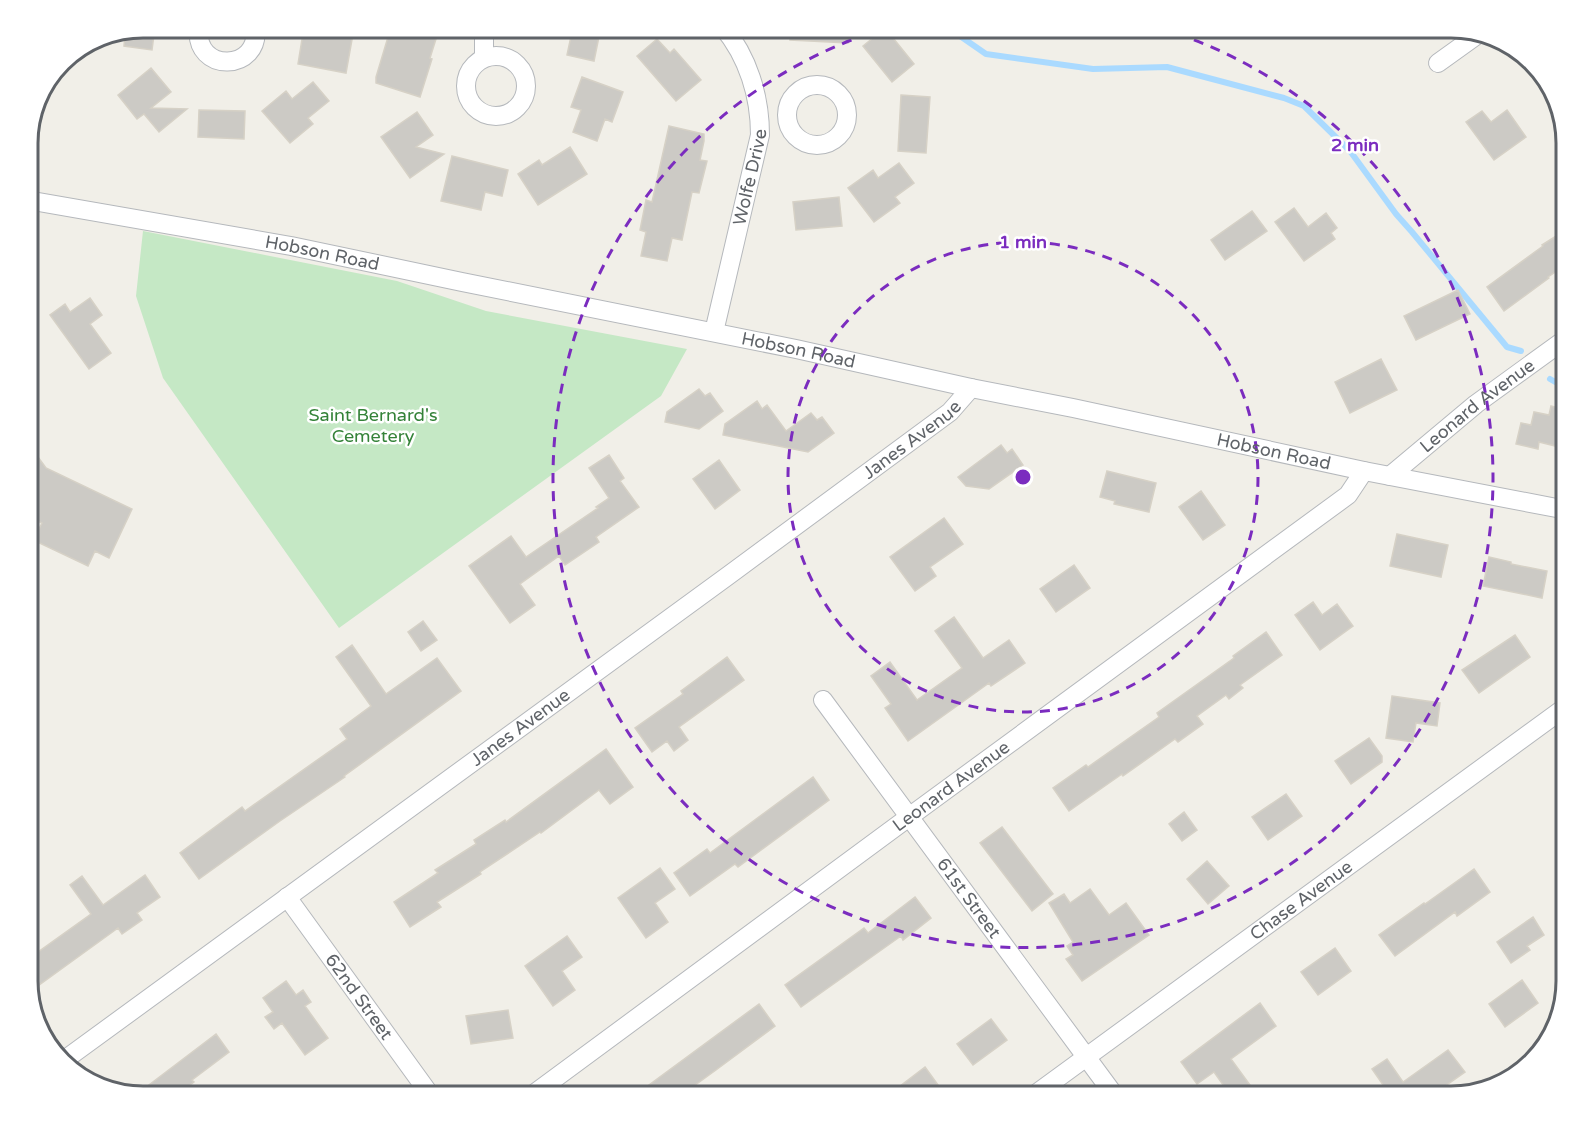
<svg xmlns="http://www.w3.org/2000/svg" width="1594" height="1123" font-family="'Varela Round',sans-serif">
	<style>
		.green { fill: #c5e8c5 }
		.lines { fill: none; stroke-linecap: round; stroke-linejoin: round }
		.stream { stroke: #aadaff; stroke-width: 6 }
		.building { fill: #cccac5; stroke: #d6d1c6; stroke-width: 1.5 }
		.street-casing { stroke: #b5b8bc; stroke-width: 20 }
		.street { stroke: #fff; stroke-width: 18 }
		.ring { fill: none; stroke: #7b2cbf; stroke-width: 3; stroke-dasharray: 10 8 }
		.labels { text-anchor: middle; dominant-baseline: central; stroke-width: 5; stroke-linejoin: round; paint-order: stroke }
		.street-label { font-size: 18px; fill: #5f6368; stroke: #fff }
		.park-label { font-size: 18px; fill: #348238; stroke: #fff }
		.rim { fill: none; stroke: #5f6368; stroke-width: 3 }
		.centre { fill: #7b2cbf; stroke: #fff; stroke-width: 3 }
		.ring-label { font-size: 18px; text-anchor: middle; font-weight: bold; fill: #7b2cbf; stroke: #fff; stroke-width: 5; stroke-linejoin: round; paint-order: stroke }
	</style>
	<rect width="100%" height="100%" fill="#f1efe8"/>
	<path class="green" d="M143 231 397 281 486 311 687 349 661 396 339 628 163 378 136 296Z"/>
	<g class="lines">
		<path class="stream" d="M947 27 986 54 1093 69 1167 67 1284 98 1304 106 1350 151 1396 214 1412 232 1507 347 1521 351
			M1550 379 1557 383 1562 391"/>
	</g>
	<path class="building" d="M142 27H155L152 50 124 46 125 33Z
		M304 27H333L332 29 353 34 346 73 298 64Z
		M391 27H397L436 39 430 58 432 59 420 97 376 83V77Z
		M573 27H601L594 61 567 55Z
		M791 27H849L848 43 790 40Z
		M885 28 914 64 892 82 863 46Z
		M657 39 670 53 674 49 701 80 676 101 637 56Z
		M151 68 171 92 151 108 187 109 159 132 144 114 137 119 118 95Z
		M582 77 623 92 612 122 605 119 597 141 573 132 581 110 571 107Z
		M313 82 329 101 308 118 313 124 290 143 262 111 286 91 292 99Z
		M901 95 930 97 926 153 898 151Z
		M199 110 245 111 244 139 198 137Z
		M1507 110 1526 137 1494 160 1466 122 1482 111 1491 122Z
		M417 112 433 135 416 147 444 154 410 178 381 137Z
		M669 126 704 134V141L700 160 707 161 699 193 692 192 682 240 672 238 667 261 641 256 646 232 640 230 646 200 652 202Z
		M570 147 587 174 538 205 518 174 539 160 542 165Z
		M452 156 508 170 502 196 485 192 481 210 441 201Z
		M899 163 914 183 895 197 900 203 874 222 848 188 873 170 878 178Z
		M839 197 842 226 796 230 793 202Z
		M1294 208 1308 227 1326 213 1337 228 1331 233 1335 239 1304 261 1275 222Z
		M1252 211 1267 231 1225 260 1211 240Z
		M1567 229V264L1548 277 1549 278 1504 311 1487 287 1543 246 1542 245Z
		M1458 290 1470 314 1416 340 1404 316Z
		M90 298 102 315 90 324 111 353 89 369 50 315 65 304 70 312Z
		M1381 359 1397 390 1350 413 1335 382Z
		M699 389 705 396 710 393 723 411 699 429 665 422 667 412Z
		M757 401 762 409 767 405 786 431 811 413 817 420 822 417 834 433 808 452 723 435 725 424Z
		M1551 406 1567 410V449L1539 442 1538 449 1516 444 1521 423 1531 425 1534 412 1549 415Z
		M27 442 46 468 132 509 109 558 95 551 88 566 33 540 42 523 27 516Z
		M1001 445 1007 453 1012 449 1023 465 989 489 966 486 958 477Z
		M609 455 624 478 620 481 639 507 596 537 599 542 565 565 559 556 520 584 535 605 510 623 469 566 511 536 526 557 598 508 596 507 609 498 589 468Z
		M719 460 740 490 715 509 693 479Z
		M1107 471 1156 483 1149 512 1114 504 1115 501 1100 497Z
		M1201 491 1225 525 1203 540 1179 507Z
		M944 518 963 544 930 567 936 576 915 591 890 557Z
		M1397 534 1448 545 1441 577 1390 566Z
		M1489 557 1511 562V564L1547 571 1542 598 1483 586Z
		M1074 565 1090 588 1056 612 1040 589Z
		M1313 602 1322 615 1337 604 1353 626 1320 650 1295 615Z
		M954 617 983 658 1009 640 1025 663 991 686 989 683 908 741 885 708 891 704 871 676 890 662 917 700 962 668 935 631Z
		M423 621 437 640 421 651 408 632Z
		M1266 632 1282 655 1240 685 1243 688 1229 699 1226 695 1197 716 1203 724 1178 742 1175 739 1123 776 1122 774 1069 811 1053 788 1086 765 1088 767 1159 717 1157 713 1234 658 1233 656Z
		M1515 635 1530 657 1479 693 1462 670Z
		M352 645 386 694 437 658 461 691 344 776 345 777 280 821 199 879 180 853 242 807 245 811 347 739 340 729 371 706 336 657Z
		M727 657 744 680 679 727 688 740 674 751 667 741 652 752 635 728 683 694 681 691Z
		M1392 696 1440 703 1437 726 1416 723 1413 742 1386 738Z
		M1369 738 1382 756V762L1351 784 1335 761Z
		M606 749 633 787 610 804 599 790 541 833 540 832 480 872 481 874 437 902 441 907 410 927 394 902 438 873 435 870 476 844 474 840 505 820 506 822Z
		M813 777 829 800 738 867 735 864 690 896 674 873 707 849 710 853Z
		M1286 794 1302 816 1268 840 1252 817Z
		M1184 812 1197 830 1182 841 1169 824Z
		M1002 827 1053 894 1032 911 980 843Z
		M1207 861 1229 886 1208 904 1187 879Z
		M660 868 675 889 655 903 668 922 646 938 618 898Z
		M1474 869 1490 892 1457 916 1455 912 1395 956 1379 935 1424 903 1425 904Z
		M145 875 160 897 137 913 142 920 122 934 118 928 28 993 27 960 91 914 70 885 82 876 103 905Z
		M1090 889 1109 915 1126 903 1149 935 1082 981 1066 959 1073 955 1067 946 1073 942 1049 903 1064 894 1070 903Z
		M915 897 931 918 903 940 901 936 801 1007 785 985 864 928 868 933Z
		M1533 917 1544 935 1527 946 1530 950 1511 963 1497 942Z
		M567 936 582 957 562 971 575 990 553 1006 525 966Z
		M1335 948 1351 971 1318 995 1301 972Z
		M1522 980 1538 1003 1505 1027 1489 1004Z
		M286 981 296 995 303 990 311 1002 305 1006 328 1038 305 1055 282 1023 274 1029 265 1017 273 1012 263 998Z
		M1260 1003 1276 1026 1231 1059 1258 1096H1231L1214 1072 1197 1084 1181 1062Z
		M759 1004 775 1026 716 1070 680 1096H634Z
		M508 1010 513 1038 471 1044 466 1016Z
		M991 1019 1007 1040 973 1065 957 1044Z
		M216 1034 229 1052 192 1080 194 1082 176 1096H142L137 1094Z
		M1448 1050 1465 1072 1431 1096H1383L1388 1092 1372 1069 1387 1059 1403 1082Z
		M925 1067 941 1089 931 1096H887Z"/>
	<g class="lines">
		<defs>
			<g id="street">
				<path d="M199 27C193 74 262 72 255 27"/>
				<circle cx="496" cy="86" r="30"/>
				<path d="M484 58V34L486 27"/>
				<path d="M1438 63 1477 35"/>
				<circle cx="817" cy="115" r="30"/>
				<path id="s1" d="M27 200 291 246 462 282 796 349 971 388 1073 408 1364 471 1567 510"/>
				<path id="s2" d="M714 332 760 135C760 96 748 57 723 27"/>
				<path id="s3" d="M1390 476 1476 404 1567 338"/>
				<path id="s4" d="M823 700 1115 1096"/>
				<path id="s5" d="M287 897 431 1096"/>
				<path id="s6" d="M63 1061 729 575 950 412 971 388"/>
				<path id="s7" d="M531 1096 909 817 1348 495 1364 471"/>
				<path id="s8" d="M1033 1096 1567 706"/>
			</g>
		</defs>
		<use href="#street" class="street-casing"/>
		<use href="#street" class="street"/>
	</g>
	<g class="ring">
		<circle cx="1023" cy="477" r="235"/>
		<path d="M1160 28A470 470 0 1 1 886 28"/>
	</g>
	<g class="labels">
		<g class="street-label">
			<text stroke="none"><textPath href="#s2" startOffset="159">Wolfe Drive</textPath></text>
			<text stroke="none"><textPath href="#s1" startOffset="300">Hobson Road</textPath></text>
			<text stroke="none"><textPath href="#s1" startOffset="786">Hobson Road</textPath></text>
			<text stroke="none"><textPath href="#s3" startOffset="112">Leonard Avenue</textPath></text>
			<text stroke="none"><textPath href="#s6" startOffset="1052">Janes Avenue</textPath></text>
			<text stroke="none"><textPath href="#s1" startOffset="1272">Hobson Road</textPath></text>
			<text stroke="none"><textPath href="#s6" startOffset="566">Janes Avenue</textPath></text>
			<text stroke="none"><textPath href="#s7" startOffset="522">Leonard Avenue</textPath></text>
			<text stroke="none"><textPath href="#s4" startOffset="246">61st Street</textPath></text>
			<text stroke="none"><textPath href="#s8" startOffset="332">Chase Avenue</textPath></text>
			<text stroke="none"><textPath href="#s5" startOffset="123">62nd Street</textPath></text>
		</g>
		<g class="park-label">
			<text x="373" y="415">Saint Bernard's<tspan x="373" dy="21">Cemetery</tspan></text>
		</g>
	</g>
	<path d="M0 0H1594V1123H0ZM143 38H1451A105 105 0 0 1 1556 143V981A105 105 0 0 1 1451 1086H143A105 105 0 0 1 38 981V143A105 105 0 0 1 143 38Z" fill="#fff" fill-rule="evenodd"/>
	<path class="rim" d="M143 38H1451A105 105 0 0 1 1556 143V981A105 105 0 0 1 1451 1086H143A105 105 0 0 1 38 981V143A105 105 0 0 1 143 38Z"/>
	<circle cx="1023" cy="477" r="9" class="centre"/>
	<g class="ring-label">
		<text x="1355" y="151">2 min</text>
		<text x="1023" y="248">1 min</text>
	</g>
</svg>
